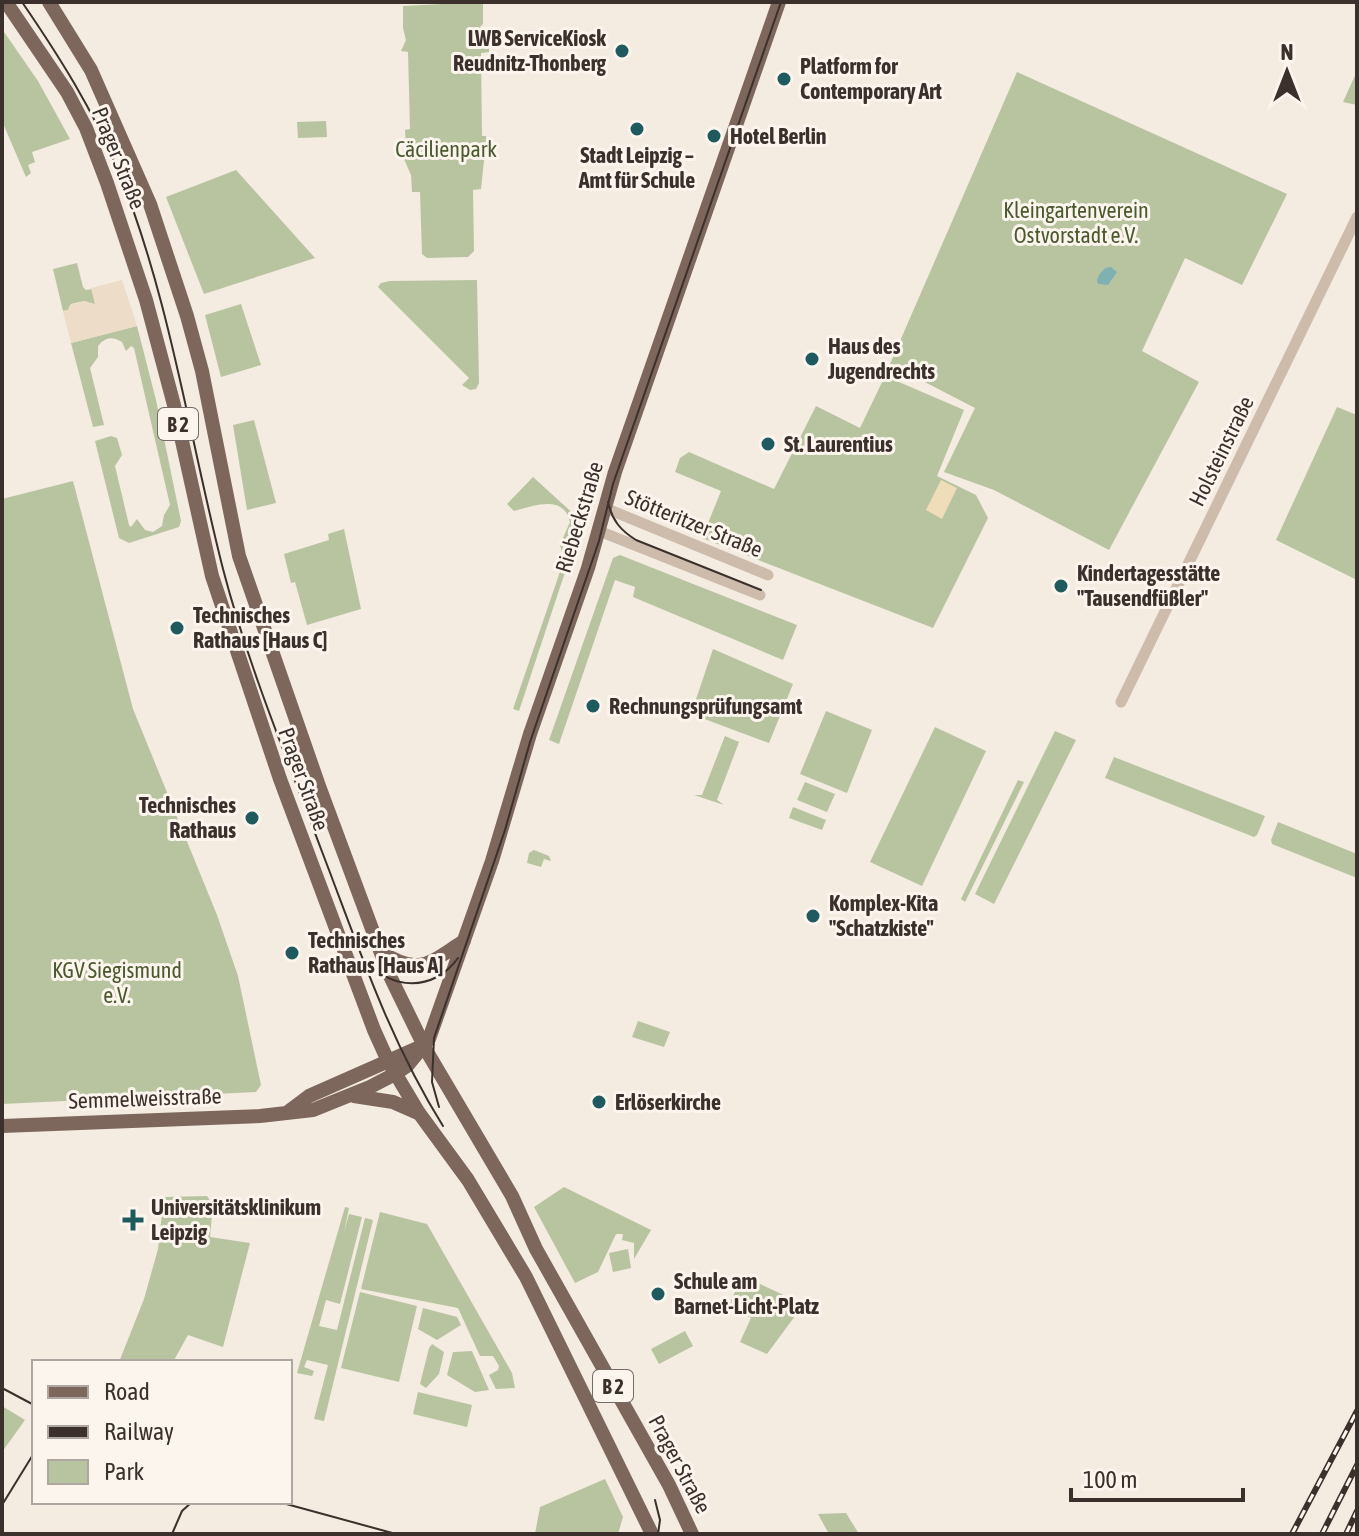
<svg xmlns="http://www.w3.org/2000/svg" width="1359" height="1536" font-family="'Asap Condensed',sans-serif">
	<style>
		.green { fill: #b8c4a0 }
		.sand { fill: #efdcb8 }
		.plaza { fill: #ecdcc8 }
		.water { fill: #7fb0b2 }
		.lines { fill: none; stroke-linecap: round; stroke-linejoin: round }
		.minor { stroke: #cdbbac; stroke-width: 11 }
		.major { stroke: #7d675c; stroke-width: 14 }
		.tram { stroke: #3b302b; stroke-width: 2 }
		.rail-casing { stroke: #3b302b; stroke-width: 6 }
		.rail { stroke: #fbf5ee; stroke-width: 3; stroke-dasharray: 9; stroke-linecap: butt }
		.poi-dot { fill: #1f5a5e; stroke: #fbf5ee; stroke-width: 3 }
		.labels { text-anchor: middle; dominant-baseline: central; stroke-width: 6; stroke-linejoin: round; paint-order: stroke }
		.shield { fill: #fbf5ee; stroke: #756b66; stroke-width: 2 }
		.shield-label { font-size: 20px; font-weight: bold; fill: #3b302b }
		.poi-label { font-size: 22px; font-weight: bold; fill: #3b302b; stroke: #fbf5ee; text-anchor: start }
		.park-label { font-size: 22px; fill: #4a5a2e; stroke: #fbf5ee }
		.street-label { font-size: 22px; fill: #3b302b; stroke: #fbf5ee }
	</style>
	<rect width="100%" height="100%" fill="#f4ebe1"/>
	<path class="green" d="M483 2V24L480 27 489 46V52L481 53 482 136H486V142L481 189 473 190 474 251 468 257 427 258 422 254 420 192H412L411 175 404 159 407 156 405 130 410 129 408 52 401 51 406 40 403 28V6Z
		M2 29 38 81 70 139 32 152 35 162 28 165 31 173 26 177 2 121Z
		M1357 71V105L1343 102Z
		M1017 72 1287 194 1242 285 1185 258 1142 351 1199 382 1109 550 994 490 944 472 975 408 890 364Z
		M326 121 327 137 298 138 297 122Z
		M236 170 315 258 204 294 166 197Z
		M77 263 83 287 86 290 92 289 95 304 91 305 84 301 71 304 68 310 63 311 53 269Z
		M477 280 479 383 476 389 470 390 462 385 469 378 378 287 381 283 390 281Z
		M241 304 261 365 221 377 205 315Z
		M137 326 156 400 181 521 179 527 129 543 119 538 95 441 111 436 117 438 122 455 115 466 129 525 131 527 137 519 145 530 153 532 162 526 164 515 170 505 134 348 131 346 126 351 122 342C113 336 105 337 98 346V357L90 368 104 425 93 427 71 343Z
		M885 376 964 410 937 476 976 495 988 518 933 628 702 538 721 491 675 472 680 458 689 452 774 489 816 406 860 428Z
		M1337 407 1357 415V580L1276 540Z
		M254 420 276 503 247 510 233 425Z
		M533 477 578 518 581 524 519 711 513 709 564 560 560 545 570 522C564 494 533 506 514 511L507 504Z
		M73 481 133 709 217 915 238 976 261 1085 256 1092 2 1104V499Z
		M344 529 361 609 307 625 295 582 291 583 284 554 329 540 328 534Z
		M620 555 797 625 783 660 633 597 635 587 615 580 559 744 549 740 613 558Z
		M713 649 793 684 769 743 691 714Z
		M826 711 872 730 847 793 800 774Z
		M935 727 986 751 922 886 870 862Z
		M1055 731 1076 740 994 904 975 894Z
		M725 736 739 742 717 800 724 805 694 795H702Z
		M1114 757 1265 816 1257 835 1254 837 1105 778Z
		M1018 780 1024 782 965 902 961 899Z
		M805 782 835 794 827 812 797 800Z
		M793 807 826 820 822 830 789 818Z
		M1278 822 1357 854V878L1272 844 1271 840Z
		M534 850 549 856 551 861 544 859 541 867 527 863 529 853Z
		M638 1021 670 1032 664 1047 632 1037Z
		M564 1187 651 1230 634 1259V1243L622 1240 623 1234H616L598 1272 575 1283 534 1207Z
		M207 1196 213 1205 210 1237 250 1243 223 1347 188 1335 173 1362H119L144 1299 158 1249 164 1197Z
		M345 1207 349 1208 344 1232 349 1214 362 1217 340 1304 326 1300 319 1326 337 1330 365 1218 373 1220 324 1421 314 1419 328 1365 307 1360 304 1367 314 1371 312 1376 297 1373Z
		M380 1212 427 1224 512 1373 515 1388 496 1389 489 1375 498 1370 499 1366 493 1356H480L458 1308 361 1289Z
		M628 1249 631 1268 613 1272 609 1253Z
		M743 1276 790 1298 798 1312 767 1354 740 1342 751 1318 728 1306Z
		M360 1292 417 1306 399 1382 341 1368Z
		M423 1308 457 1317 461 1325 437 1340 418 1329Z
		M685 1331 693 1346 659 1364 651 1349Z
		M432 1344 444 1352 439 1374 426 1388 420 1384 429 1348Z
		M472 1351 489 1390 475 1392 447 1375 453 1352Z
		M418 1392 472 1405 467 1427 413 1414Z
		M2 1406 25 1420 2 1452Z
		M605 1479 623 1517 618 1534H535L540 1507Z
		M846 1513 859 1534H829L818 1514Z"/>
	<path class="sand" d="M941 480 957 488 942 519 926 510Z"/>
	<path class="plaza" d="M122 280 137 326 71 343 63 311 68 310 70 305 85 301 95 304 91 288Z"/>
	<path class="water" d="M1111 267 1117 272 1108 285 1099 284 1097 282C1097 275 1104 267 1111 267Z"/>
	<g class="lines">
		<path class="minor" d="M605 508 768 575
			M599 531 760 595
			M1121 702 1357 217"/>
		<path class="major" d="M6 2 67 92 86 128 107 183 146 300 174 405 212 576 280 779 374 1030 388 1061 419 1113 468 1180 526 1277 652 1534
			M49 2 91 70 150 204 187 316 202 371 239 556 319 786 388 972 426 1050 512 1196 536 1249 669 1485 692 1534
			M381 952C420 977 429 963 464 941
			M354 1096 393 1102 418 1113
			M289 1111 309 1096 420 1047
			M2 1126 260 1116 313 1110 370 1087 395 1074 407 1066 429 1039 492 861 530 734 588 568 615 472 779 2"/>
		<path class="tram" d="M22 2C59 56 93 110 118 170 170 298 189 436 223 569 248 665 286 756 321 849 358 945 388 1038 443 1126
			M608 502C612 520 620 530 636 540L761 590
			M365 959C390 991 434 992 458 958
			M439 1107 432 1082 434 1038 505 830 530 742 599 541 613 484 781 2
			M2 1388 34 1405
			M655 1500 660 1520 658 1534
			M279 1502 396 1534
			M2 1505 34 1453
			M172 1534 182 1511 192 1502"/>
		<defs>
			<path id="rail" d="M1292 1534 1357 1411
				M1322 1534 1357 1465
				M1346 1534 1357 1511"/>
		</defs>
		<use href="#rail" class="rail-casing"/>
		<use href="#rail" class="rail"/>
	</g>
	<g class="poi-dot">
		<circle cx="622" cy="51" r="8"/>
		<circle cx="784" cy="79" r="8"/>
		<circle cx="637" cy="129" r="8"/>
		<circle cx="714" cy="136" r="8"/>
		<circle cx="812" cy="359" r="8"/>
		<circle cx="768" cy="444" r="8"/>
		<circle cx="1061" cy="586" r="8"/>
		<circle cx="177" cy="628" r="8"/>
		<circle cx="593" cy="706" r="8"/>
		<circle cx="252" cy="818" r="8"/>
		<circle cx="813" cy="916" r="8"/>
		<circle cx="292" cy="953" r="8"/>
		<circle cx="599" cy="1102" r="8"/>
		<path d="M129 1208h8v8h8v8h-8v8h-8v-8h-8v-8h8z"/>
		<circle cx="658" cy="1294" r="8"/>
	</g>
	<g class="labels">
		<g class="shield">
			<rect x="158" y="408" width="40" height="32" rx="6"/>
			<rect x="593" y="1370" width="40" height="32" rx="6"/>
		</g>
		<g class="shield-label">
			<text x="178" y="424">B 2</text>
			<text x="613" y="1386">B 2</text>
		</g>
		<g class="poi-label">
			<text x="606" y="38" text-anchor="end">LWB ServiceKiosk<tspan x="606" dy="25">Reudnitz-Thonberg</tspan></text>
			<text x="800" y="66">Platform for<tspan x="800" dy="25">Contemporary Art</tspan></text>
			<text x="730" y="136">Hotel Berlin</text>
			<text x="637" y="155" text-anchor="middle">Stadt Leipzig –<tspan x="637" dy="25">Amt für Schule</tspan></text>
			<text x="828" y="346">Haus des<tspan x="828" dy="25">Jugendrechts</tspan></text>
			<text x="784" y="444">St. Laurentius</text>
			<text x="1077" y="573">Kindertagesstätte<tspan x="1077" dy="25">"Tausendfüßler"</tspan></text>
			<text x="193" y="615">Technisches<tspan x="193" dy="25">Rathaus [Haus C]</tspan></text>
			<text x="609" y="706">Rechnungsprüfungsamt</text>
			<text x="236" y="805" text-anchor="end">Technisches<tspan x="236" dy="25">Rathaus</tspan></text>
			<text x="829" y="903">Komplex-Kita<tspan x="829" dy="25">"Schatzkiste"</tspan></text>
			<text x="308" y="940">Technisches<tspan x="308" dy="25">Rathaus [Haus A]</tspan></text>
			<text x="615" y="1102">Erlöserkirche</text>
			<text x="151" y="1207">Universitätsklinikum<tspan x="151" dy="25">Leipzig</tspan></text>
			<text x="674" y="1281">Schule am<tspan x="674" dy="25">Barnet-Licht-Platz</tspan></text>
		</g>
		<g class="park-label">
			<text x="446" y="149">Cäcilienpark</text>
			<text x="1076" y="210">Kleingartenverein<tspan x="1076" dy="25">Ostvorstadt e.V.</tspan></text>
			<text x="117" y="970">KGV Siegismund<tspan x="117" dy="25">e.V.</tspan></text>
		</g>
		<g class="street-label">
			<text transform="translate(119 158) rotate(68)">Prager Straße</text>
			<text transform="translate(1221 451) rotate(-64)">Holsteinstraße</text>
			<text transform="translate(579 517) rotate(-73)">Riebeckstraße</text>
			<text transform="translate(694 523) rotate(22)">Stötteritzer Straße</text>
			<text transform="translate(304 779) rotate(70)">Prager Straße</text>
			<text transform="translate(145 1098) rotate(-2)">Semmelweisstraße</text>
			<text transform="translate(680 1464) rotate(62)">Prager Straße</text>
		</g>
	</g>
	<rect width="1359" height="1536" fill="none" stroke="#3b302b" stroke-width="8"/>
	<rect x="32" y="1360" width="260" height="144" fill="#fbf5ee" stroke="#aea6a0" stroke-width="2"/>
	<rect x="48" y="1386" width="40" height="12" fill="#7d675c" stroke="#aea6a0" stroke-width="2"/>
	<text x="104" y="1400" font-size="24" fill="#3b302b">Road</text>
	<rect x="48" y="1426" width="40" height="12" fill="#3b302b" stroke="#aea6a0" stroke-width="2"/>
	<text x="104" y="1440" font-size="24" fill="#3b302b">Railway</text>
	<rect x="48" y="1460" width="40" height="24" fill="#b8c4a0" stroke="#aea6a0" stroke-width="2"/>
	<text x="104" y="1480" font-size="24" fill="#3b302b">Park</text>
	<g transform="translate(1287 72)" stroke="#fbf5ee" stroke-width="6" paint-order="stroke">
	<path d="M0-6L14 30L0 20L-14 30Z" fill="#3b302b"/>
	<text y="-12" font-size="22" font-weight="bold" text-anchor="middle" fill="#3b302b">N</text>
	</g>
	<path d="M1071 1488v12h172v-12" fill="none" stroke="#3b302b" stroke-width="4"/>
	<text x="1083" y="1488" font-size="24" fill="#3b302b" stroke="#fbf5ee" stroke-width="6" paint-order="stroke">100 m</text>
</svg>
